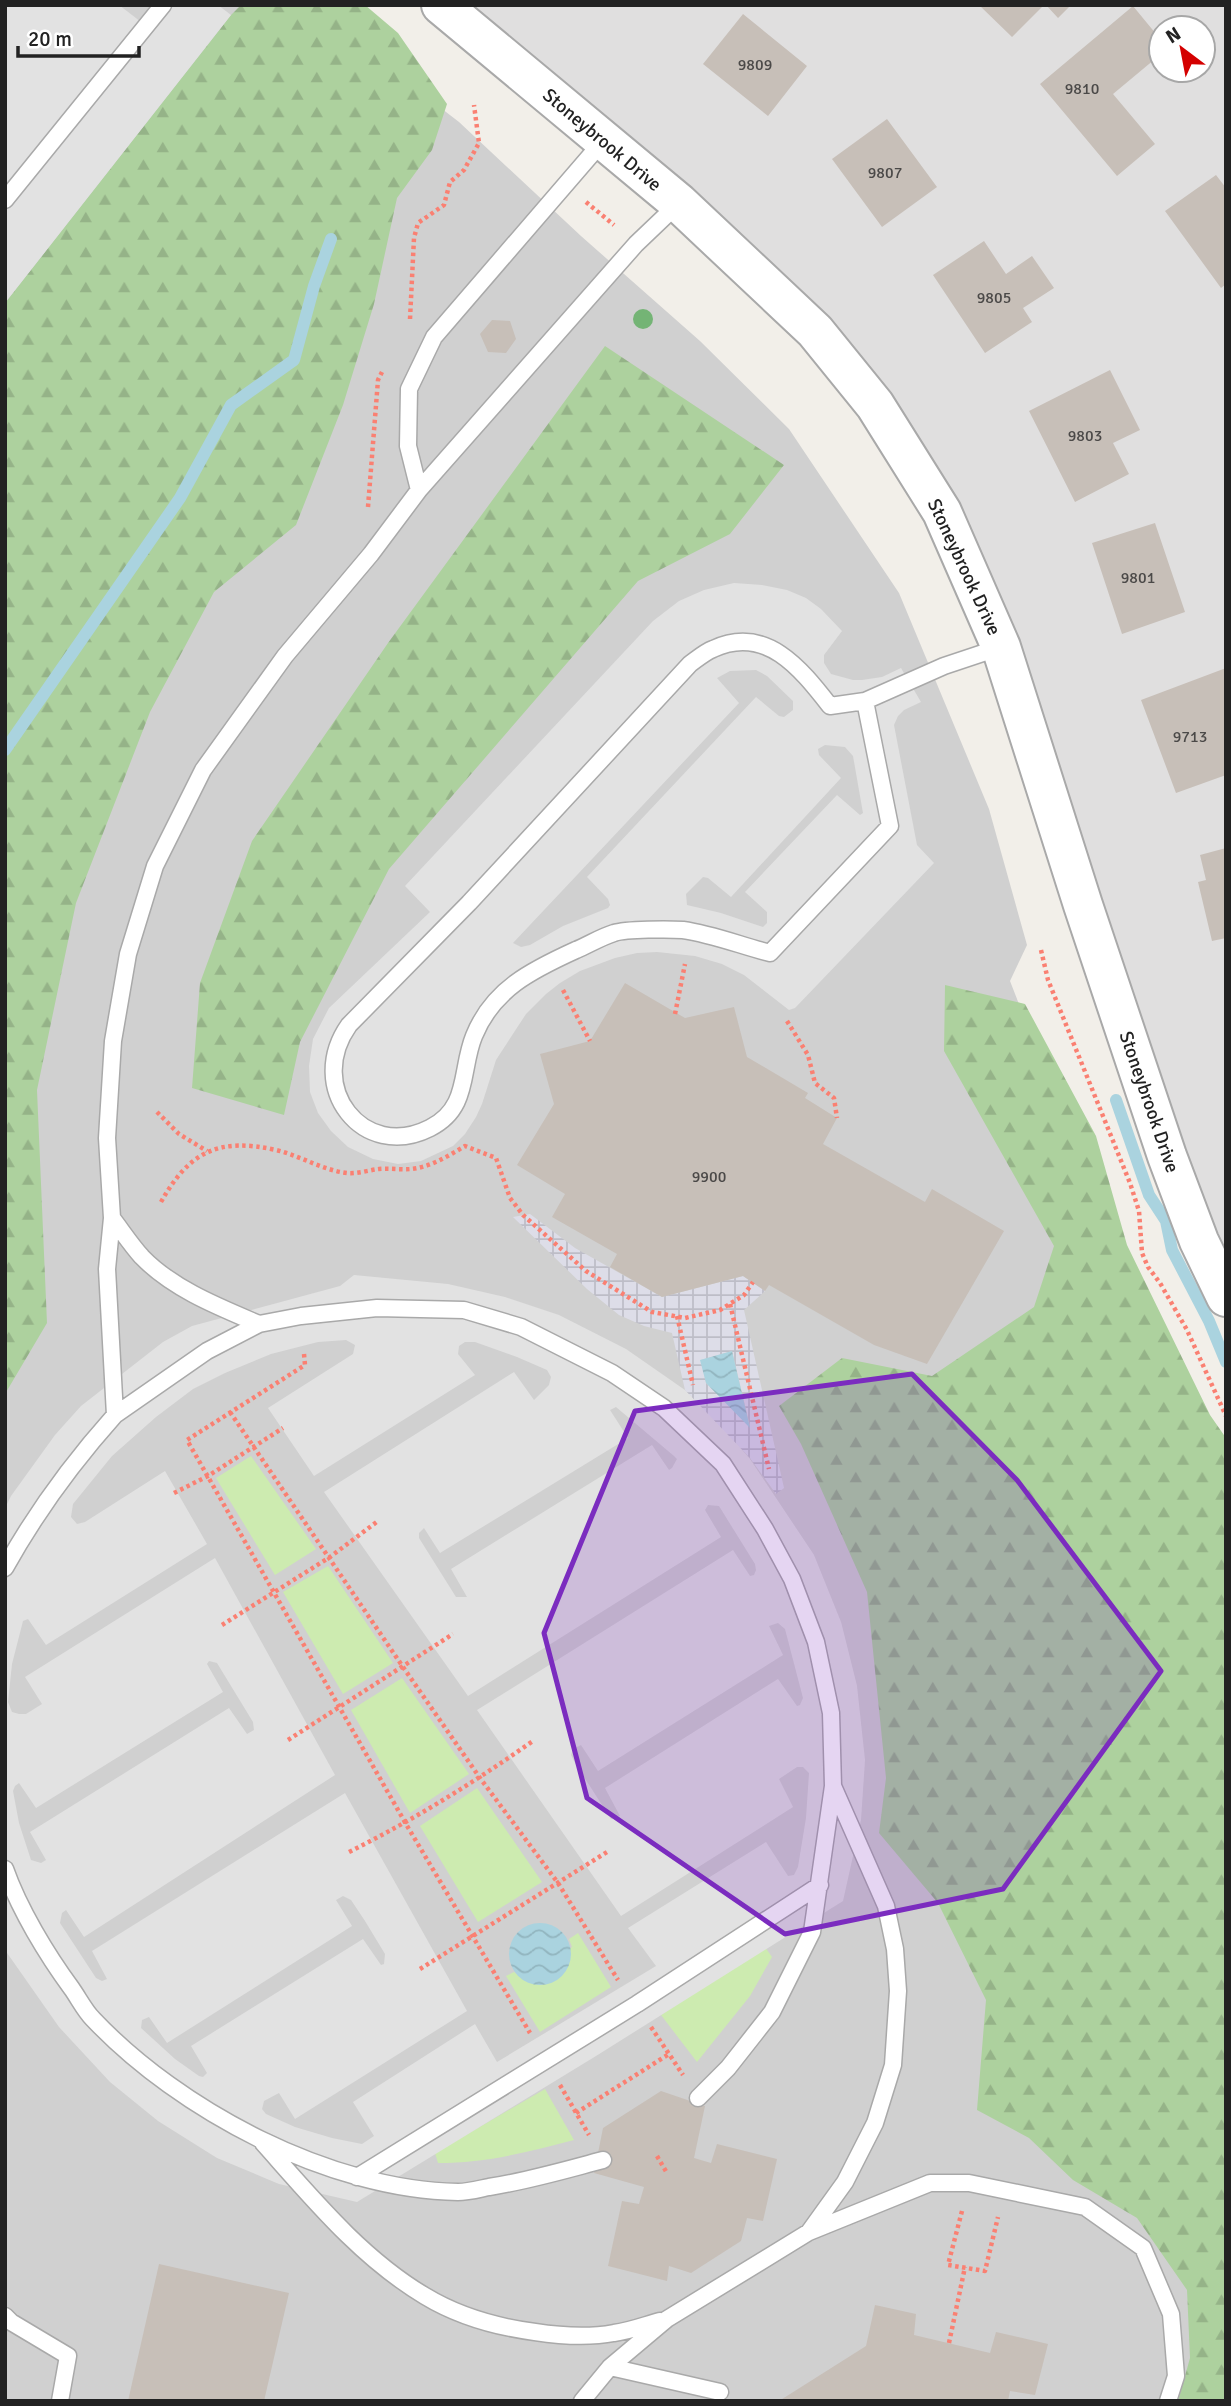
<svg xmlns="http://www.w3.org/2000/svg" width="1231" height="2406" font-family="Signika,sans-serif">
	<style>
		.residential { fill: #e0dfdf; fill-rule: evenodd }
		.religious { fill: #d0d0d0 }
		.grass { fill: #cdebb0 }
		.forest { fill: url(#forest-firs) }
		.parking { fill: #e2e2e2; fill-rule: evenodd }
		.plaza { fill: url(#plaza-grid); fill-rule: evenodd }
		.water { fill: url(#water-waves) }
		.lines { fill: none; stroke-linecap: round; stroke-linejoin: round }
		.stream { stroke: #aad3df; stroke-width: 12 }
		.building { fill: #c7bfb8 }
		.service-casing { stroke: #a9a9a9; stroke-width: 19 }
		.tertiary-casing { stroke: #a9a9a9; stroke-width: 42 }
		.path { stroke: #fa8072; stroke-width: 4.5; stroke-dasharray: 3.5 3.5; stroke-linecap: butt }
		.service { stroke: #fff; stroke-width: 16 }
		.tertiary { stroke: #fff; stroke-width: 38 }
		.tree { fill: #74b475 }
		.marked { fill: #7b2cbf; fill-opacity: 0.2; stroke: #7b2cbf; stroke-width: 5; stroke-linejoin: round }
		.labels { text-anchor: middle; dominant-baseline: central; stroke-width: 5; stroke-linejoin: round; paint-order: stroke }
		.number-label { font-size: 16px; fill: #4b4948 }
		.street-label { font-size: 19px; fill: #222; stroke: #fff }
	</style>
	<defs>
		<pattern id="forest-firs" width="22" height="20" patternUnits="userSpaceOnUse" patternTransform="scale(1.75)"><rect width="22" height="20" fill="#add19e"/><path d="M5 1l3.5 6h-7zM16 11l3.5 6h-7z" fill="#95b388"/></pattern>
		<pattern id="plaza-grid" width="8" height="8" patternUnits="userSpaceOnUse" patternTransform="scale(1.75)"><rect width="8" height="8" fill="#dddde8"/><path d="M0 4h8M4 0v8" fill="none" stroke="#bdbdc7"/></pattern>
		<pattern id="water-waves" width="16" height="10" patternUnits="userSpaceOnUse" patternTransform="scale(1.75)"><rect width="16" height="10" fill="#aad3df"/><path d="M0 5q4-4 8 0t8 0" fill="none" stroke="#92b5bf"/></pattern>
	</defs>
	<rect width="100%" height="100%" fill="#f2efe9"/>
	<path class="residential" d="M441 5H1226V1297L1001 647 875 405ZM1161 28H1203V70H1161Z"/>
	<path class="religious" d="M5 5H326L372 55 459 122 581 236 700 341 789 429 899 593 989 809 1027 945 1010 981 1059 1107 1226 2401H5Z"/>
	<path class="grass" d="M251 1456 316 1549 275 1575 216 1478Z
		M328 1566 393 1663 343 1694 283 1592Z
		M402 1678 469 1774 410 1813 351 1710Z
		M477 1788 542 1882 478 1922 420 1826Z
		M578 1933 611 1987 540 2032 506 1976 514 1972 525 1981 572 1947 569 1939Z
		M765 1947 772 1957 750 1996 697 2062 661 2015Z
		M545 2089 574 2140C529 2152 485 2163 438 2163L435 2153Z"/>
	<path class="forest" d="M241 5H365L398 33 447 104 432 150 397 198 374 304 343 405 296 525 214 592 150 712 76 903 37 1090 47 1323 5 1394V303L231 15Z
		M605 346 784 465 730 534 638 581 389 869 300 1042 284 1115 192 1088 200 983 252 841 388 643Z
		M945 985 1025 1004 1096 1136 1127 1245 1210 1415 1226 1438V2401H1178L1190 2358 1187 2290 1137 2218 1073 2180 1029 2138 977 2110 986 2000 938 1903 879 1833 886 1778 867 1592 801 1444 779 1406 842 1358 932 1376 1034 1307 1054 1246 944 1051Z"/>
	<path class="parking" d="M5 5H119L145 25 163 5H218L231 15 5 303Z
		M734 583 762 585 787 590 806 598 821 609 842 631 824 655V663L831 674 853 680H862L882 677 901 668 921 702 904 710 898 716 894 725 917 845 934 863 795 1008 789 1010 744 975 722 964 695 956 657 952 637 953 615 958 580 971 560 983 546 994 526 1014 496 1060 482 1104 476 1117 465 1134 453 1146 421 1161 398 1164 373 1159 348 1147 331 1131 318 1113 310 1092 309 1066 313 1039 329 1008 430 912 405 886 653 621 679 601 704 590ZM756 670 767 676 793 701V710L784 717 779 716 756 697 587 877 608 899 610 905 608 908 563 926 530 945 521 947 513 943 739 703 717 678 730 671ZM825 745 845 747 853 756 863 813 860 815 837 795 745 892 767 912V923L763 927 721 913 687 905 686 894 703 877 708 878 731 897 841 778 819 755 818 749Z
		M354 1275 448 1284 505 1297 559 1315 626 1349 685 1390 717 1421 750 1459 814 1555 841 1622 857 1686 865 1760 861 1820 843 1901 596 2056 357 2202 279 2184 217 2158 158 2121 110 2082 59 2027 5 1950V1508L11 1496 55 1435 81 1406 163 1342 192 1326 340 1286ZM346 1340 355 1345 353 1354 268 1408 314 1476 475 1375 458 1354 459 1346 465 1342H475L517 1357 547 1370 551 1377 549 1385 534 1400 514 1372 324 1492 468 1696 721 1537 705 1510 708 1505 719 1506 755 1564 756 1570 754 1575 750 1576 733 1550 477 1710 621 1916 793 1807 779 1779 797 1767H803L809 1773 806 1818 798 1867 794 1875 788 1876 766 1842 628 1928 656 1966 497 2062 475 2024 353 2102 374 2136 362 2144 332 2138 295 2127 266 2114 262 2109 264 2101 279 2093 295 2119 467 2011 345 1793 92 1951 107 1979 102 1981 96 1978 60 1923 62 1913 66 1910 84 1937 335 1775 215 1558 25 1677 42 1704 26 1714H19L12 1712 8 1702 12 1664 23 1621 28 1619 46 1645 207 1544 165 1471 85 1522 77 1524 71 1517 73 1504 112 1456 156 1417 193 1389 225 1373 271 1354 318 1342ZM616 1407 674 1456 677 1459 672 1468 669 1470 652 1445 451 1569 467 1597H456L419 1538V1533L424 1528 440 1553 628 1438 610 1410ZM778 1623 785 1629 803 1698 800 1705 797 1706 778 1679 605 1788 620 1816 611 1819 575 1763 571 1755 573 1749 581 1745 598 1771 783 1655 769 1626ZM209 1661 217 1663 253 1722 254 1730 247 1734 229 1708 30 1832 46 1860 41 1863 31 1860 19 1823 13 1791 15 1786 19 1783 36 1808 223 1692 207 1664ZM343 1896 351 1900 365 1921 385 1954 384 1964 381 1965 363 1939 191 2046 207 2073 203 2077 199 2076 175 2059 141 2028 142 2020 149 2017 167 2043 352 1926 336 1900Z"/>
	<path class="plaza" d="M530 1214 575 1248 662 1297 743 1276 765 1291 744 1310 784 1488 776 1494 750 1458 685 1390 672 1333 644 1326 619 1315 587 1289 513 1217ZM732 1351 750 1426 706 1383 701 1360Z"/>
	<path class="water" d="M732 1351 750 1428 706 1383 700 1360Z
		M509 1954a31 31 0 1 1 62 0a31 31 0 1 1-62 0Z"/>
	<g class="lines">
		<path class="stream" d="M5 750 180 498 231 405 294 360 314 286 331 239
			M1116 1100 1149 1195 1166 1221 1172 1250 1209 1321 1226 1362"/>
	</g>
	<path class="building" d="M979 5H1044L1012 37Z
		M1046 5H1071L1058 18Z
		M1133 6 1161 40V54L1113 94 1155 144 1117 176 1040 84Z
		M743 14 807 66 768 116 703 64Z
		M887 119 937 187 882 227 832 159Z
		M1216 175 1226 188V284L1221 288 1165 211Z
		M984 241 1006 274 1032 256 1054 288 1023 308 1032 322 985 353 933 275Z
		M492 320 510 321 516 339 506 353 488 352 480 334Z
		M1110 370 1140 430 1113 443 1129 474 1075 502 1029 411Z
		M1155 523 1185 612 1122 634 1092 543Z
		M1226 668V775L1176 793 1141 700Z
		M1226 848V938L1212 941 1198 882 1206 880 1200 855Z
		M625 983 685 1018 734 1007 747 1057 808 1093 805 1098 837 1118 823 1144 925 1202 932 1189 1004 1231 927 1364 874 1345 769 1285 765 1291 743 1276 662 1297 610 1267 617 1254 552 1217 565 1194 517 1165 554 1104 540 1054 590 1041Z
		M661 2091 705 2106 694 2158 711 2163 717 2144 777 2159 763 2221 747 2218 741 2241 691 2273 669 2266 667 2281 608 2266 622 2201 639 2204 644 2187 594 2173 603 2128Z
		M159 2264 289 2293 264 2401H128Z
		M875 2305 916 2314 914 2335 990 2353 996 2332 1048 2344 1035 2395 1010 2391 1008 2401H779L866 2346Z"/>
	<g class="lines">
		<defs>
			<path id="service" d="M5 200 163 5
				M419 490 408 446 409 389 434 337 603 141
				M865 701 890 826 770 953C742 946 712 934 683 930 670 929 626 929 614 933 601 937 588 945 576 950 532 970 493 989 474 1036 460 1070 470 1108 430 1128 363 1162 305 1087 349 1025L469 903 690 664C697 659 705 652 713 649 766 624 801 669 830 706L865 701 944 666 1001 647
				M112 1218C122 1231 131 1245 142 1257 173 1289 219 1307 259 1324
				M115 1415 207 1351 259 1324 301 1316 377 1308 464 1310 521 1327 612 1373 664 1408 723 1464 765 1529 792 1579 816 1642 831 1713 833 1786 812 1932 772 2012 728 2068 698 2098
				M5 1568C36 1512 73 1462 115 1415L107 1269 112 1218 107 1138 113 1041 128 954 155 866 203 770 285 656 371 554 419 490 636 244 679 203
				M5 1869C19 1909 47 1955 72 1989 79 1999 85 2011 93 2019 180 2111 330 2190 458 2192 468 2192 479 2189 489 2187 528 2181 565 2170 603 2160
				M263 2143C312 2198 361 2258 425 2296 458 2316 497 2327 535 2332 561 2336 588 2338 614 2333 630 2331 645 2325 660 2321
				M357 2177 637 2004 820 1885
				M809 2232 845 2182 875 2123 893 2065 898 1991 895 1949 886 1906 833 1786
				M5 2316 11 2322 68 2356 60 2401
				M610 2367 720 2392
				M582 2401 610 2367 667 2319 809 2232 930 2183H969L1085 2207 1143 2248 1171 2314 1176 2376 1168 2401"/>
			<path id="tertiary" d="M441 5 679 203 815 331 875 405 942 512 1001 647 1083 905 1167 1156 1199 1241 1226 1297"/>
		</defs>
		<use href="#service" class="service-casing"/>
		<use href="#tertiary" class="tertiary-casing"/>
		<path class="path" d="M586 202 614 225
			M410 319 414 238 418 223 444 205 450 182 464 170 479 143 474 105
			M368 507 378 380 382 372
			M1041 950 1048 980 1130 1183 1139 1211 1142 1253 1148 1267 1160 1283 1187 1330 1226 1416
			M563 990 590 1041
			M675 1014 685 964
			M787 1021 808 1055 815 1083 834 1098 837 1118
			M157 1112 179 1134 207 1151
			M161 1202C189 1152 218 1137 276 1150 301 1156 322 1170 347 1173 358 1174 369 1170 379 1169 390 1168 401 1170 411 1169 431 1167 448 1156 465 1146L496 1158 510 1198 523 1215 586 1271 652 1312 685 1318 720 1310 744 1295 753 1282
			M730 1304 769 1469
			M677 1316 693 1385
			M304 1354 305 1365 187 1440 406 1824 530 2033
			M230 1412 403 1667 480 1778 558 1883 618 1980
			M174 1493 208 1476 283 1428
			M222 1625 330 1557 378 1521
			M288 1740 453 1634
			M349 1852C415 1819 473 1783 533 1741
			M420 1969 607 1852
			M651 2027 683 2075
			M560 2085 589 2135
			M576 2113 669 2054
			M657 2156 667 2173
			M962 2211 948 2265 985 2271 998 2217
			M949 2343 965 2267"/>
		<use href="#service" class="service"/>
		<use href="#tertiary" class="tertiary"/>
	</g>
	<circle class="tree" cx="643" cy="319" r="10"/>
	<path class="marked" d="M912 1374 1017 1480 1161 1671 1003 1889 785 1934 587 1798 544 1633 635 1411Z"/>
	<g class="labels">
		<g class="number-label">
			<text x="755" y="65">9809</text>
			<text x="1082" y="89">9810</text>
			<text x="885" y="173">9807</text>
			<text x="994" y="298">9805</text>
			<text x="1085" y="436">9803</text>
			<text x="1138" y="578">9801</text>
			<text x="1190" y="737">9713</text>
			<text x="709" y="1177">9900</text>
		</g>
		<g class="street-label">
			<text transform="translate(602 140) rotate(40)">Stoneybrook Drive</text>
			<text transform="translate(964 567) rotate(65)">Stoneybrook Drive</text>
			<text transform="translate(1149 1102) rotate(71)">Stoneybrook Drive</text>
		</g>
	</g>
	<rect width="1231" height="2406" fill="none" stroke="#222222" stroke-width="14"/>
	<g transform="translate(1182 49) rotate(328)"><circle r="33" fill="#ffffff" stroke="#a7a7a7" stroke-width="2"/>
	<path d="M0-5L12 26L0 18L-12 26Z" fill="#d40000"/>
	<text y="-10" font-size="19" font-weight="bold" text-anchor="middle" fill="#222222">N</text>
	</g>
	<path d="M18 46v10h121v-10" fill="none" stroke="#222222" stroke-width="3.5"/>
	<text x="28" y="46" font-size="21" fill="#222222" stroke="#ffffff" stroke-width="5" paint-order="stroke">20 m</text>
</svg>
